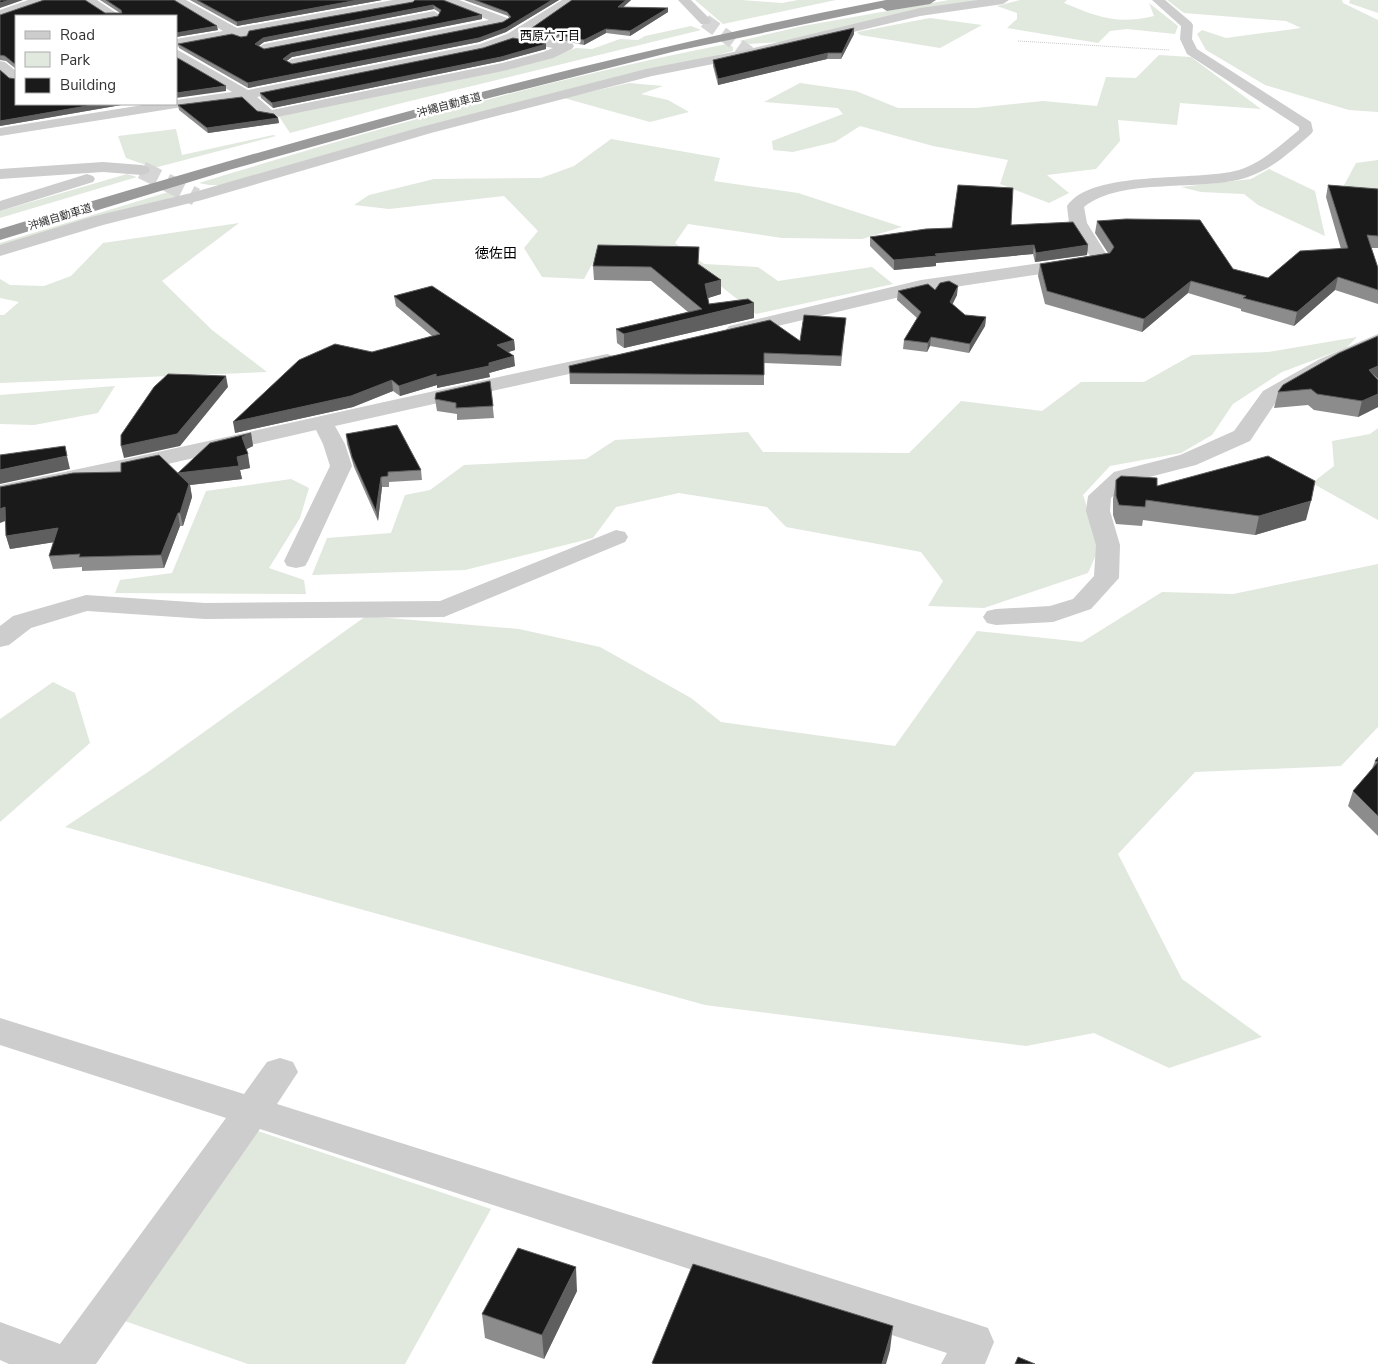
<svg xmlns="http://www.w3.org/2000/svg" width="1378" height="1364" font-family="'Nunito Sans','Noto Sans JP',sans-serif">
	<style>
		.green { fill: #e1e8de }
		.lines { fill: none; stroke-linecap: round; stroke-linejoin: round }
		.minor-tunnel-far1 { stroke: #d6d6d6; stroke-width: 14; stroke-dasharray: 14 7; stroke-linecap: butt }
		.minor-tunnel { stroke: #d6d6d6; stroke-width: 18; stroke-dasharray: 18 9; stroke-linecap: butt }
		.path { stroke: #c7c7c7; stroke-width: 1; stroke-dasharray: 1 1; stroke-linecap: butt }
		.minor { fill: #cdcdcd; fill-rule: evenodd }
		.highway { fill: #9a9a9a; fill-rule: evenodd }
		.wall { fill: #8c8c8c; fill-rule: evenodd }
		.shaded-wall { fill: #5f5f5f }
		.building { fill: #1a1a1a; stroke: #5f5f5f; fill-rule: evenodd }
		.labels { text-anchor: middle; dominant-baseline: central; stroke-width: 5; stroke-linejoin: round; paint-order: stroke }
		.far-street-label { font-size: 11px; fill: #333; stroke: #fff }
		.far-neighbourhood-label { font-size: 12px; fill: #000; stroke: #fff }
		.far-quarter-label { font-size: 14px; fill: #000; stroke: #fff }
	</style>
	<rect width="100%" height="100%" fill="#fff"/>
	<path class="green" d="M695 0H742L782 3 798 0H836L723 24Z
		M949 0H986L781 42 750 44 739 41 803 26Z
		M1020 0H1067L1064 3C1098 17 1116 25 1154 16L1149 3 1178 26 1175 34 1127 29 1110 31 1098 43 1007 28 1017 19V13L997 6Z
		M1167 0H1342L1343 3 1378 20V112L1349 110 1265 85 1206 50 1197 34 1202 30 1226 38 1301 28 1286 21 1184 13Z
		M1350 0H1378V13L1349 3Z
		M930 18 982 25 940 48 860 35 857 32Z
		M691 26 701 30 398 104 290 133 278 115 558 55 576 48 592 49 620 39 638 40 645 36Z
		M727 44 733 47V51L220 185H209L199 183C373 130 548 79 727 44Z
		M1159 55 1191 57 1261 109 1180 103 1177 125 1118 120 1120 141 1096 169 1047 175 1069 193 1049 203 1000 184 1008 160 933 146 860 126 835 142 793 152 773 150 772 141 843 114 838 108 764 102 800 83 856 91 898 108H976L1043 101 1097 106 1106 77 1136 78Z
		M629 83 663 86 641 94 668 100 689 112 650 122 564 98Z
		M176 129 182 155 273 135 276 136 154 168 126 158 118 136Z
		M611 139 720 158 714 181 798 193 902 227 862 239 782 238 688 224 675 243 704 264 758 267 778 281 872 267 893 284 756 314 679 253 597 255 584 279 542 277 524 248 538 231 504 196 389 209 354 205 369 195 434 179 541 178 574 166Z
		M1378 160V192L1342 189 1356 163Z
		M1269 169 1315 191 1325 236 1258 205 1244 194 1201 192 1181 187 1251 179Z
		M127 174 137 177 0 218V211Z
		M175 190 178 196 0 247V243Z
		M239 223 162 281 212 330 267 372 0 383V315H4L19 302 0 298V279L10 285 44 286 71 276 103 243Z
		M1357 337 1346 348 1282 372 1233 404 1212 435 1181 453 1110 466 1083 495 1100 546 1088 573 984 608 928 606 943 581 921 552 786 527 767 507 679 493 616 507 593 538 465 570 312 575 327 538 391 533 405 495 430 490 464 465 586 459 615 440 748 432 763 452 909 453 961 401 1042 411 1081 382H1144L1192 355 1268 352Z
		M115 386 98 413 34 425 0 424V395Z
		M1378 428V520L1312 483 1334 466 1332 441 1370 434Z
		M291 479 309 488 300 518 269 568 304 580 306 594 115 593 120 580 172 573 206 491Z
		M1378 564V727L1341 766 1195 772 1118 854 1182 979 1262 1037 1169 1068 1094 1033 1026 1046 705 1005 65 827 148 772 366 616 519 629 600 647 691 698 721 722 895 746 977 631 1082 642 1162 592 1233 594Z
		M53 682 75 693 90 743 0 822V719Z
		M252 1129 491 1209 405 1364H248L116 1318Z"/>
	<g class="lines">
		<path class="minor-tunnel-far1" d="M705 21 749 53"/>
		<path class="minor-tunnel" d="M142 170 196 197"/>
		<path class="path" d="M1018 41 1169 50"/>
		<path class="minor" d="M28 0H46L44 3 0 18V10Z
			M82 0H97L121 16H107Z
			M171 0H186L237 28 393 0H419L413 4 247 34 248 36 247 39 242 40 233 36 176 47V39L223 31Z
			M442 0H459L507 18 509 21 503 25 292 67 285 63 292 59 489 20 444 3Z
			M562 0H576L524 35 572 43 574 46 572 49 553 58 503 71 272 118 259 115 243 100 176 108 0 136V128L149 104H176V100L232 92 176 59V49L248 90 480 44 507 34ZM513 41 553 48 543 52 502 63 272 110 257 97 483 51Z
			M678 0H691L709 18 711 21 709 24H701Z
			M978 0H1009L1003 4 920 16 749 57 652 76 431 133 202 200 103 225 0 256V245L91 217 191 193 421 127 646 69 749 49 920 8Z
			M1152 0H1165L1191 22 1193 25 1192 39 1197 49 1311 122 1313 131 1311 134C1292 150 1273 169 1248 177 1200 193 1123 176 1084 207L1087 223 1110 260 1107 264 921 292 736 336 729 334 726 330 729 326 921 280 1090 256 1069 223 1067 206C1092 169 1197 182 1239 170 1261 163 1281 145 1299 130V127L1187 54 1180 39 1181 26Z
			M434 11 440 15 438 18 264 52 257 48 264 44Z
			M0 61 5 62 16 71V82L11 81 0 72Z
			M103 162 142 165 148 167 150 170 148 173 142 175 103 172 0 179V169Z
			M87 174 93 176 95 179 93 182 0 211V201Z
			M1378 334V347L1334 367 1278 399 1250 441 1196 465 1130 482 1111 498 1110 511 1120 545 1119 578 1091 609 1053 622 996 625 987 623 983 617 987 611 996 609 1050 606 1073 599 1094 576 1096 545 1086 511 1088 496 1114 472 1180 455 1234 431 1263 391 1320 359Z
			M607 354 614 356 617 360 614 364 335 426 345 444 352 466 308 561 305 566 296 568 287 566 284 561 330 466 323 444 316 430 133 472 0 499V485C203 444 404 396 607 354Z
			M616 530 625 532 628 537 625 542 444 617 205 619 87 611 31 628 9 645 0 647V626L13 616 86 595 205 603 440 601Z
			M0 1018 244 1094 267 1062 280 1058 293 1062 298 1072 277 1104 973 1323 988 1328 994 1342 985 1364H941L947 1353 260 1129 96 1364H9L0 1360V1322L60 1344 226 1118 0 1045Z"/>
		<path class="highway" d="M886 0H936L930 4 887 11 882 8 676 51 454 107 229 170 0 240V229C292 140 586 58 886 0Z"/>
	</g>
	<path class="wall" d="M100 0H174L218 30 176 37V16L16 104H127L0 126V70L9 78 16 79V69L6 61 0 60V15L120 13Z
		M190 0H382L237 26Z
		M415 0 482 15V19L292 57 286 61 292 64 503 22 509 18 508 16 464 0H559L506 32 479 42 248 88 179 48 178 44 241 37 413 2ZM434 9 440 13 438 16 264 49 258 46 264 42Z
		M572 0H631L623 7 668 8V12L630 36 606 33 584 45 529 34V30Z
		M854 34 841 59H827L718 85 713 66V60Z
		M546 44V49L502 61 273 108 261 98 260 93 483 48Z
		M178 105 257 111 278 118 279 123 208 133 179 110Z
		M1328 185 1378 189V248H1371L1378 268V304L1335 290 1294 326 1241 311V309L1188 293 1142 332 1045 304 1038 276 1040 264 1108 253 1095 233 1097 221 1233 269 1268 278 1341 249 1326 197Z
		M1011 225 1088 245 1087 255 1035 262 1033 254 936 263V266L894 270 870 246V237L952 228Z
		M699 264 721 280V294L708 298 709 304 754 318 624 348 617 343 616 329 688 312 651 281 594 280 593 266Z
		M898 291 957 295 952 305 965 315 986 317 985 326 969 353 930 346 927 352 903 349 904 340 917 318 897 300Z
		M394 296 514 340 515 350 509 352 515 366 489 373 490 377 437 388V385L400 396 393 391 353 407 235 433 372 352 432 336 396 306Z
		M845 328 841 366 764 363V385L570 384 569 366 800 341Z
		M1339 353 1378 407 1358 417 1314 410 1308 405 1274 408 1278 392Z
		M490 381 494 418 457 420V414L437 411 435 399Z
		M251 433 253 446 246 449 250 468 240 470 242 479 190 485 192 497 183 526H180L164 568 82 571V567L53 569 49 556 54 542 10 549 6 536V521L0 487 178 473Z
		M346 434 421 470 422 480 389 482V487H382L378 521 354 467 347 444Z
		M1116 480 1157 486 1306 520 1255 535 1143 520 1142 526 1116 524 1113 515V499Z
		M1378 757V836L1348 806 1353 791 1372 769 1375 761Z
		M577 1291 544 1359 485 1338 482 1314Z"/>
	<path class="shaded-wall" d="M10 0H23L0 8V3Z
		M358 0H382L237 26V22Z
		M552 0H559L506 32 479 42 248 88V83L479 38Z
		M626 0H631L618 12V7Z
		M433 5 434 9 264 42 255 49V44L263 38Z
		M668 8V12L630 36V31Z
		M482 15V19L292 57 283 64V59L291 53Z
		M217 26 218 30 176 37V33Z
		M854 28V34L841 59 842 53Z
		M606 29V33L584 45V40Z
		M546 44V49L502 61 273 108 272 103Z
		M828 53 827 59 718 85V79Z
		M226 86V91L176 98V93Z
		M98 104H127L0 126V121Z
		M278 118 279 123 208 133 207 128Z
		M1034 245 1033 254 936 263V266L894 270V260L935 254Z
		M1088 245 1087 255 1035 262 1036 253Z
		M1338 277 1335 290 1294 326 1297 312Z
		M721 280V294L705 299V284Z
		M1191 281 1188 293 1142 332 1144 319Z
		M958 286 957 295 949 311 950 302Z
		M754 303V318L624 348V334Z
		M986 317 985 326 969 353 970 344Z
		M931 337 930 346 927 352 928 343Z
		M514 340 515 350 498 355 497 345Z
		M514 356 515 366 489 373 490 377 437 388V385L400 396 399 386 436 374 489 363Z
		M1378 366V379L1369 370Z
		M226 376 228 387 180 446 124 458 121 446Z
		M392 380 393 391 353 407 235 433 233 422Z
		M1378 394V407L1358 417 1362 401Z
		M251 433 253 446 245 450 242 437Z
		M248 454 250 468 240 470 242 479 190 485 192 497 183 526 180 513 178 473Z
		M67 456 70 469 0 484V470Z
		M381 477 382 487 378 521 376 511Z
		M1311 501 1306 520 1255 535 1259 516Z
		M5 507 8 520 0 523V509Z
		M178 513 180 526 164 568 161 555Z
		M58 528 62 541 10 549 6 536Z
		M576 1267 577 1291 544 1359 542 1335Z
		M893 1326 890 1350 886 1364H882Z"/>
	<path class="building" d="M0 0H10L0 3Z
		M44 0H85L105 13H122L121 10 106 0H174L217 26 176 33V16H16V104H98L0 121V70L9 78 16 79V65L5 56 0 55V15Z
		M197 0H358L237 22Z
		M415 0H443L482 15 291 53 283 59 292 64 503 22 511 17 507 12 475 0H552L506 28 479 38 248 83 178 44 232 34 241 37 247 36 249 31 413 2ZM433 5 441 10 438 16 264 49 255 44 263 38Z
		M572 0H626L618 7 668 8 630 31 606 29 584 40 529 30Z
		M854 28 842 53H828L718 79 713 60Z
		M513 38 546 44 501 57 272 103 260 93 483 48Z
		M176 57 226 86 176 93Z
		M242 97 257 111 274 114 278 118 207 128 178 105Z
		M958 185 1013 188 1011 225 1073 222 1088 245 1036 253 1034 245 935 254 937 256 894 260 870 237 926 229 952 228Z
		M1328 185 1378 189V236L1367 235 1378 268V290L1338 277 1297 312 1243 298 1246 296 1191 281 1144 319 1047 291 1040 264 1110 253 1114 247 1097 221 1126 219 1200 220 1233 269 1268 278 1300 251 1348 248Z
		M598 245 699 247 698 264 721 280 705 284 709 304 748 299 754 303 624 334 616 329 702 309 651 267 593 266Z
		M949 281 958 286 950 302 965 315 986 317 970 344 931 337 928 343 904 340 921 312 898 291 928 284 935 290 940 283Z
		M432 286 514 340 497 345 514 356 489 363V366L436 377V374L399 386 392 380 351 396 233 422 299 360 335 344 372 352 440 334 394 296Z
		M804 315 846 318 841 356 764 353V375L570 373 569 366 770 320 800 341Z
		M1378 336V366L1369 370 1378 380V394L1362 401 1317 394 1311 389 1278 392 1283 385 1339 353Z
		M168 374 226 376 177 434 121 446V435L154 387Z
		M490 381 493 406 456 408V403L435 399 436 393Z
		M397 425 421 470 388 472V476L381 477 376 511 352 457 346 434Z
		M251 433 242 437 248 454 237 457 239 466 178 473 210 443Z
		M65 446 67 456 0 470V455Z
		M159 455 189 484 180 513H178L161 555 79 557 80 554 49 556 58 528 6 536 5 507 0 509V487L73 473 121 472V463Z
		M1268 456 1315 481 1311 501 1259 516 1146 500 1145 507 1119 505 1116 496V480L1121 476 1157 478V486Z
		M1378 757V762L1375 761Z
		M1378 762V816L1353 791Z
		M518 1248 576 1267 542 1335 482 1314Z
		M693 1264 893 1326 882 1364H654L652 1363Z
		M1018 1357 1035 1364H1015Z"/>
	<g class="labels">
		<g class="far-street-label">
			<text transform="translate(449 105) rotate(-15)">沖縄自動車道</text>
			<text transform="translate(60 217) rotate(-17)">沖縄自動車道</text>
		</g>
		<g class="far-neighbourhood-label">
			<text x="550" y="36">西原六丁目</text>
		</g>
		<g class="far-quarter-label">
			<text x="496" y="253">徳佐田</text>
		</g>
	</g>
	<rect x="15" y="15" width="162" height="90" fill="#ffffff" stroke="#adadad"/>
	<rect x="25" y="31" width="25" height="8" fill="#cdcdcd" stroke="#adadad"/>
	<text x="60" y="40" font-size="15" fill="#333333">Road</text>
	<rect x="25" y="52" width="25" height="15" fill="#e1e8de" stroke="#adadad"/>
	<text x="60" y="65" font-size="15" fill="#333333">Park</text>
	<rect x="25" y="78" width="25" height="15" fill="#1a1a1a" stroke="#adadad"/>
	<text x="60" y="90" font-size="15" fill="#333333">Building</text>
</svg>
